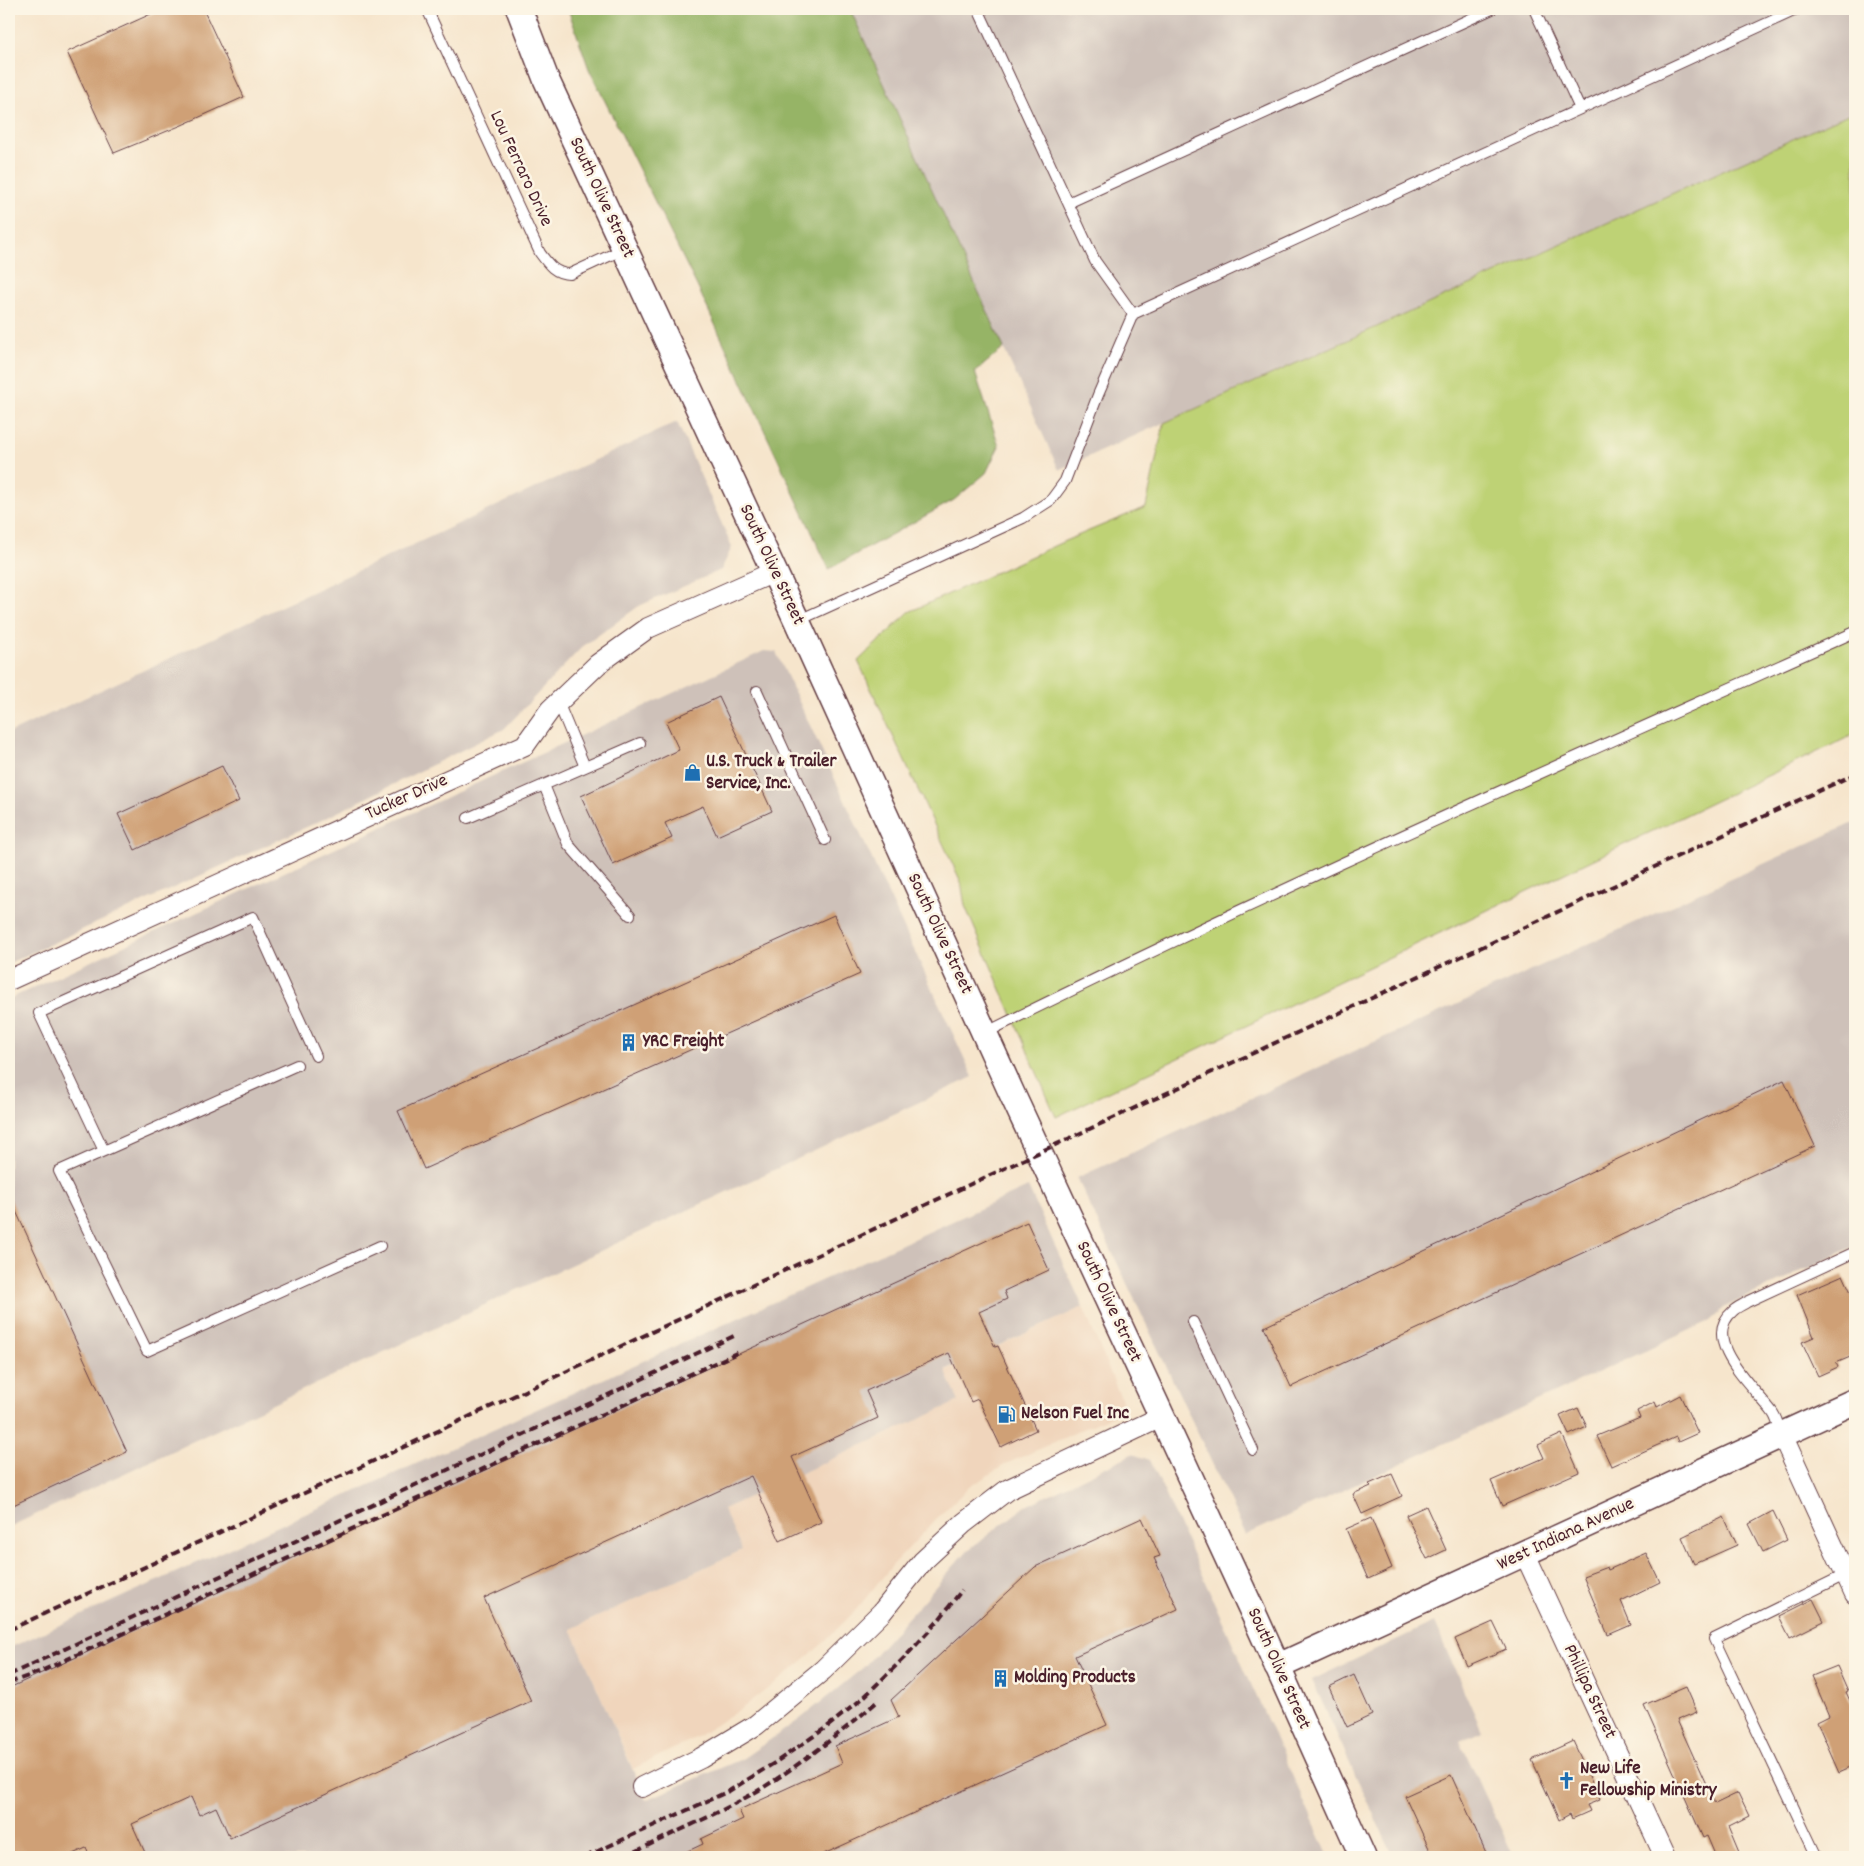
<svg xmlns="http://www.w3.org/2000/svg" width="1864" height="1866" font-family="Dekko,sans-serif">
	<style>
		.built { fill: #f0d5bc }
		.industrial { fill: #cec1b9 }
		.green { fill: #bed275; stroke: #847850 }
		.forest { fill: #96b466; stroke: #706a48 }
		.building { fill: #cfa076 }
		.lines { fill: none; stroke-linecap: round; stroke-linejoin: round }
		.service-casing { stroke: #643d43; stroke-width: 12 }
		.minor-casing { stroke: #643d43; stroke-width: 22 }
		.tertiary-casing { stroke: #643d43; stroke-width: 28 }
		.service { stroke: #fff; stroke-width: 10 }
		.minor { stroke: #fff; stroke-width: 20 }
		.tertiary { stroke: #fff; stroke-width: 25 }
		.rail { stroke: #4a1f2b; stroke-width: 4; stroke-dasharray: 8 4; stroke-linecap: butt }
		.labels { text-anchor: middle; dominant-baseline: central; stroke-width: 5; stroke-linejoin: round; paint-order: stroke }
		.street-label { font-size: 19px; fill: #4a1f2b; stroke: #fcf5e5 }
		.poi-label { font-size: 19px; font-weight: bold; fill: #4a1f2b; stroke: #fcf5e5; text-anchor: start }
	</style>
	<rect width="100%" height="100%" fill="#fcf5e5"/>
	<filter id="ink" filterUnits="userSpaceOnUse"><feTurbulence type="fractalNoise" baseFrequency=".02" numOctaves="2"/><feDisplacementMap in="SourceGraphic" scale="10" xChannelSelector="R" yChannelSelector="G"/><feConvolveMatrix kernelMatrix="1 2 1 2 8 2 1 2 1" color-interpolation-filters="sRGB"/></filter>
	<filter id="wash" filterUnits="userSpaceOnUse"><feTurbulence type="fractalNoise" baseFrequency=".0096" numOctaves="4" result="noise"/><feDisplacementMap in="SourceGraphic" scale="20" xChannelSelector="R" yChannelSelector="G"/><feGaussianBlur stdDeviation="1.12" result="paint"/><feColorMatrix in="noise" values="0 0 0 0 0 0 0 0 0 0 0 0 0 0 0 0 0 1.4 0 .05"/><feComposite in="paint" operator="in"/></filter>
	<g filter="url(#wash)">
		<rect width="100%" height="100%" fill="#f6e5cc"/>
		<path class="built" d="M1083 1307 1122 1401 1116 1414 1006 1464 969 1487 938 1517 891 1567 855 1611 820 1646 783 1677 745 1706 697 1737 633 1769 571 1629 742 1550 723 1509 958 1401 945 1371Z"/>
		<path class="industrial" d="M850 9H1855V111L1059 470Z
			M677 422 732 547 721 570 639 606 582 647 504 729 324 819 9 963V733Z
			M764 651 776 652 973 1077 9 1527V999Z
			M1855 822V1246L1725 1307 1710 1321 1246 1535 1077 1178Z
			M1028 1187 1083 1307 945 1370 959 1401 723 1509 742 1550 571 1629 646 1800 742 1759 799 1720 864 1667 968 1550 1026 1506 1132 1454 1150 1460 1329 1857H9V1648Z
			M1434 1622 1482 1731 1460 1741 1514 1857H1393L1312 1680Z"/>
		<path class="green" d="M1855 111V734L1056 1117 965 906 961 882 858 661 909 612 1065 541 1146 507 1164 423Z"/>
		<path class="forest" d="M568 9H850L1004 348 975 372 999 446 986 473 954 500 829 569 698 288 589 69Z"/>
		<g id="blocks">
			<path class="building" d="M162 9H203L244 97 182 125 114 153 67 52Z
				M719 697 772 811 717 836 703 806 665 823 672 838 613 865 581 796 679 750 666 722Z
				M222 766 239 801 135 850 118 814Z
				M834 915 860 974 424 1169 398 1111Z
				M1784 1080 1815 1146 1291 1387 1264 1327Z
				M9 1196 127 1452 9 1507Z
				M1027 1222 1049 1270 1004 1291 1007 1299 979 1312 995 1347 998 1346 1036 1430 1001 1447 978 1399 971 1402 949 1353 866 1391 878 1418 792 1457 821 1522 780 1541 751 1476 484 1598 531 1701 230 1838 216 1807 199 1815 191 1797 132 1824 147 1857H90L86 1848 66 1857H9V1688Z
				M1843 1275 1855 1301V1355L1836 1363 1838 1367 1818 1376 1802 1342 1814 1337 1797 1295Z
				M1680 1395 1698 1433 1678 1442 1676 1437 1611 1466 1597 1436 1640 1418 1637 1411 1655 1402 1657 1407Z
				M1578 1408 1587 1427 1569 1435 1560 1416Z
				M1562 1434 1579 1472 1502 1506 1491 1481 1544 1458 1538 1445Z
				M1392 1474 1402 1496 1362 1514 1353 1494 1371 1486 1369 1484Z
				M1426 1506 1446 1550 1427 1559 1406 1515Z
				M1773 1511 1787 1540 1763 1552 1749 1524Z
				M1724 1517 1737 1545 1694 1564 1682 1537Z
				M1142 1518 1160 1556 1154 1558 1178 1609 1075 1656 1107 1725 817 1857H675L703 1844 701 1839 743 1819 739 1810 842 1763 835 1746 899 1717 891 1700 1035 1567Z
				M1371 1518 1392 1568 1368 1579 1346 1529Z
				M1646 1553 1660 1582 1621 1601 1631 1625 1608 1635 1583 1576 1607 1567 1608 1570Z
				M1813 1599 1824 1621 1790 1638 1779 1616Z
				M1493 1622 1506 1649 1467 1666 1455 1639Z
				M1837 1666 1848 1691 1846 1692 1855 1712V1765L1839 1772 1817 1722 1829 1716 1812 1676Z
				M1354 1675 1372 1715 1347 1727 1329 1687Z
				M1686 1687 1697 1712 1677 1720 1715 1804 1738 1793 1749 1816 1729 1826 1742 1857H1716L1707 1836 1703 1838 1644 1705Z
				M1573 1741 1600 1800 1587 1805 1590 1811 1572 1819 1570 1814 1559 1820 1532 1760Z
				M1451 1775 1488 1857H1433L1405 1796Z"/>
		</g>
	</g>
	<g filter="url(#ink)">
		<use href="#blocks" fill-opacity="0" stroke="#643d43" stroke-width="1"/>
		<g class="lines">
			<defs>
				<path id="service" d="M427 9 540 253C548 264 555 274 570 274L624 249
					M978 9 1095 261 1133 314
					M1534 9 1580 109
					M1068 203 1492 9
					M797 621 1023 518 1051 500 1065 481 1098 395 1133 314 1798 9
					M757 691 825 840
					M558 702 585 767
					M544 785 568 844 630 915
					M468 818 640 743
					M985 1033C1271 891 1564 763 1855 632
					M297 1065 59 1171 147 1351 380 1246
					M104 1151 39 1013 253 917 316 1056
					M1193 1322 1253 1450
					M1781 1434C1779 1427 1777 1419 1773 1413 1756 1389 1698 1341 1733 1311 1737 1307 1743 1305 1747 1302L1855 1252
					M1817 1857 1714 1639 1855 1570"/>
				<path id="minor" d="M9 980 525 745 550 710 598 664 648 628 774 572
					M1782 1435 1855 1594
					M1525 1554 1665 1857
					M642 1787 701 1758 756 1725 823 1670 882 1612 923 1561 964 1523 1007 1490 1161 1417"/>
				<path id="tertiary" d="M519 9 546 79 797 621 1013 1096 1256 1619 1363 1857
					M1277 1667 1855 1401"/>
			</defs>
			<use href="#service" class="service-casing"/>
			<use href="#minor" class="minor-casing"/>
			<use href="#tertiary" class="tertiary-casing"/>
			<use href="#service" class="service"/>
			<use href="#minor" class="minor"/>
			<use href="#tertiary" class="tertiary"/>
			<path class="rail" d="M9 1630 1855 774
				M9 1675 734 1336
				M9 1683 39 1672 741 1351
				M585 1857 729 1791 776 1762 827 1727 863 1698 906 1656 938 1621 962 1590
				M625 1857C671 1833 720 1814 764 1787 805 1761 842 1732 879 1700"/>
		</g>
	</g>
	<defs>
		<symbol id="shop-bare" viewBox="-9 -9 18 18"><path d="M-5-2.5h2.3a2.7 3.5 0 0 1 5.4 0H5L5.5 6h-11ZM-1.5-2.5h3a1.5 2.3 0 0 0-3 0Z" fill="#1f6fb2" stroke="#fcf5e5" stroke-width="2.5" paint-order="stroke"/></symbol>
		<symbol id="building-bare" viewBox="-9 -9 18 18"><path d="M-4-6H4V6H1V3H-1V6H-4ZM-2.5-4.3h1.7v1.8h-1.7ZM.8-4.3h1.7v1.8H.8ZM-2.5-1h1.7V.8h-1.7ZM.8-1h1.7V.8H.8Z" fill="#1f6fb2" stroke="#fcf5e5" stroke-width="2.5" paint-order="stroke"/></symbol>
		<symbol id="fuel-bare" viewBox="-9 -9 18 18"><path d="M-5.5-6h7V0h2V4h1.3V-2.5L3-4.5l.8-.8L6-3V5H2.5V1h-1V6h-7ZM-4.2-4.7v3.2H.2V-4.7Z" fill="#1f6fb2" stroke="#fcf5e5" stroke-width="2.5" paint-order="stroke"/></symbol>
		<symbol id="church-bare" viewBox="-9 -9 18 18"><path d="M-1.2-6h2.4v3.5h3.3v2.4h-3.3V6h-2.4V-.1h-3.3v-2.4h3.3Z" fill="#1f6fb2" stroke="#fcf5e5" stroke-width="2.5" paint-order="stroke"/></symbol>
	</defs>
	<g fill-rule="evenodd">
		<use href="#shop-bare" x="680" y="760" width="25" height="25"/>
		<use href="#building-bare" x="616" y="1030" width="25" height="25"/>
		<use href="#fuel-bare" x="994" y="1402" width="25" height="25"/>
		<use href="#building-bare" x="988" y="1666" width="25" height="25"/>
		<use href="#church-bare" x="1554" y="1768" width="25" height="25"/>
	</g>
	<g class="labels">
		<g class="street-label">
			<text transform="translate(520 169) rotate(65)">Lou Ferraro Drive</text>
			<text transform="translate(601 198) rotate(65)">South Olive Street</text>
			<text transform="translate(771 565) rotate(65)">South Olive Street</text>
			<text transform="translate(407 798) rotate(-24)">Tucker Drive</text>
			<text transform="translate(939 934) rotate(65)">South Olive Street</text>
			<text transform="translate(1108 1302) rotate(65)">South Olive Street</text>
			<text transform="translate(1566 1535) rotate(-25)">West Indiana Avenue</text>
			<text transform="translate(1278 1669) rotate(66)">South Olive Street</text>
			<text transform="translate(1589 1692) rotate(65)">Phillipa Street</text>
		</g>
		<g class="poi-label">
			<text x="706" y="762">U.S. Truck &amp; Trailer<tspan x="706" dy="22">Service, Inc.</tspan></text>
			<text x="643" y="1042">YRC Freight</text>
			<text x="1021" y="1414">Nelson Fuel Inc</text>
			<text x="1014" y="1678">Molding Products</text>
			<text x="1580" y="1769">New Life<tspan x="1580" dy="22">Fellowship Ministry</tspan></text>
		</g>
	</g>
	<rect width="1864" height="1866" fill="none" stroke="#fcf5e5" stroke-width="30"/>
</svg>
